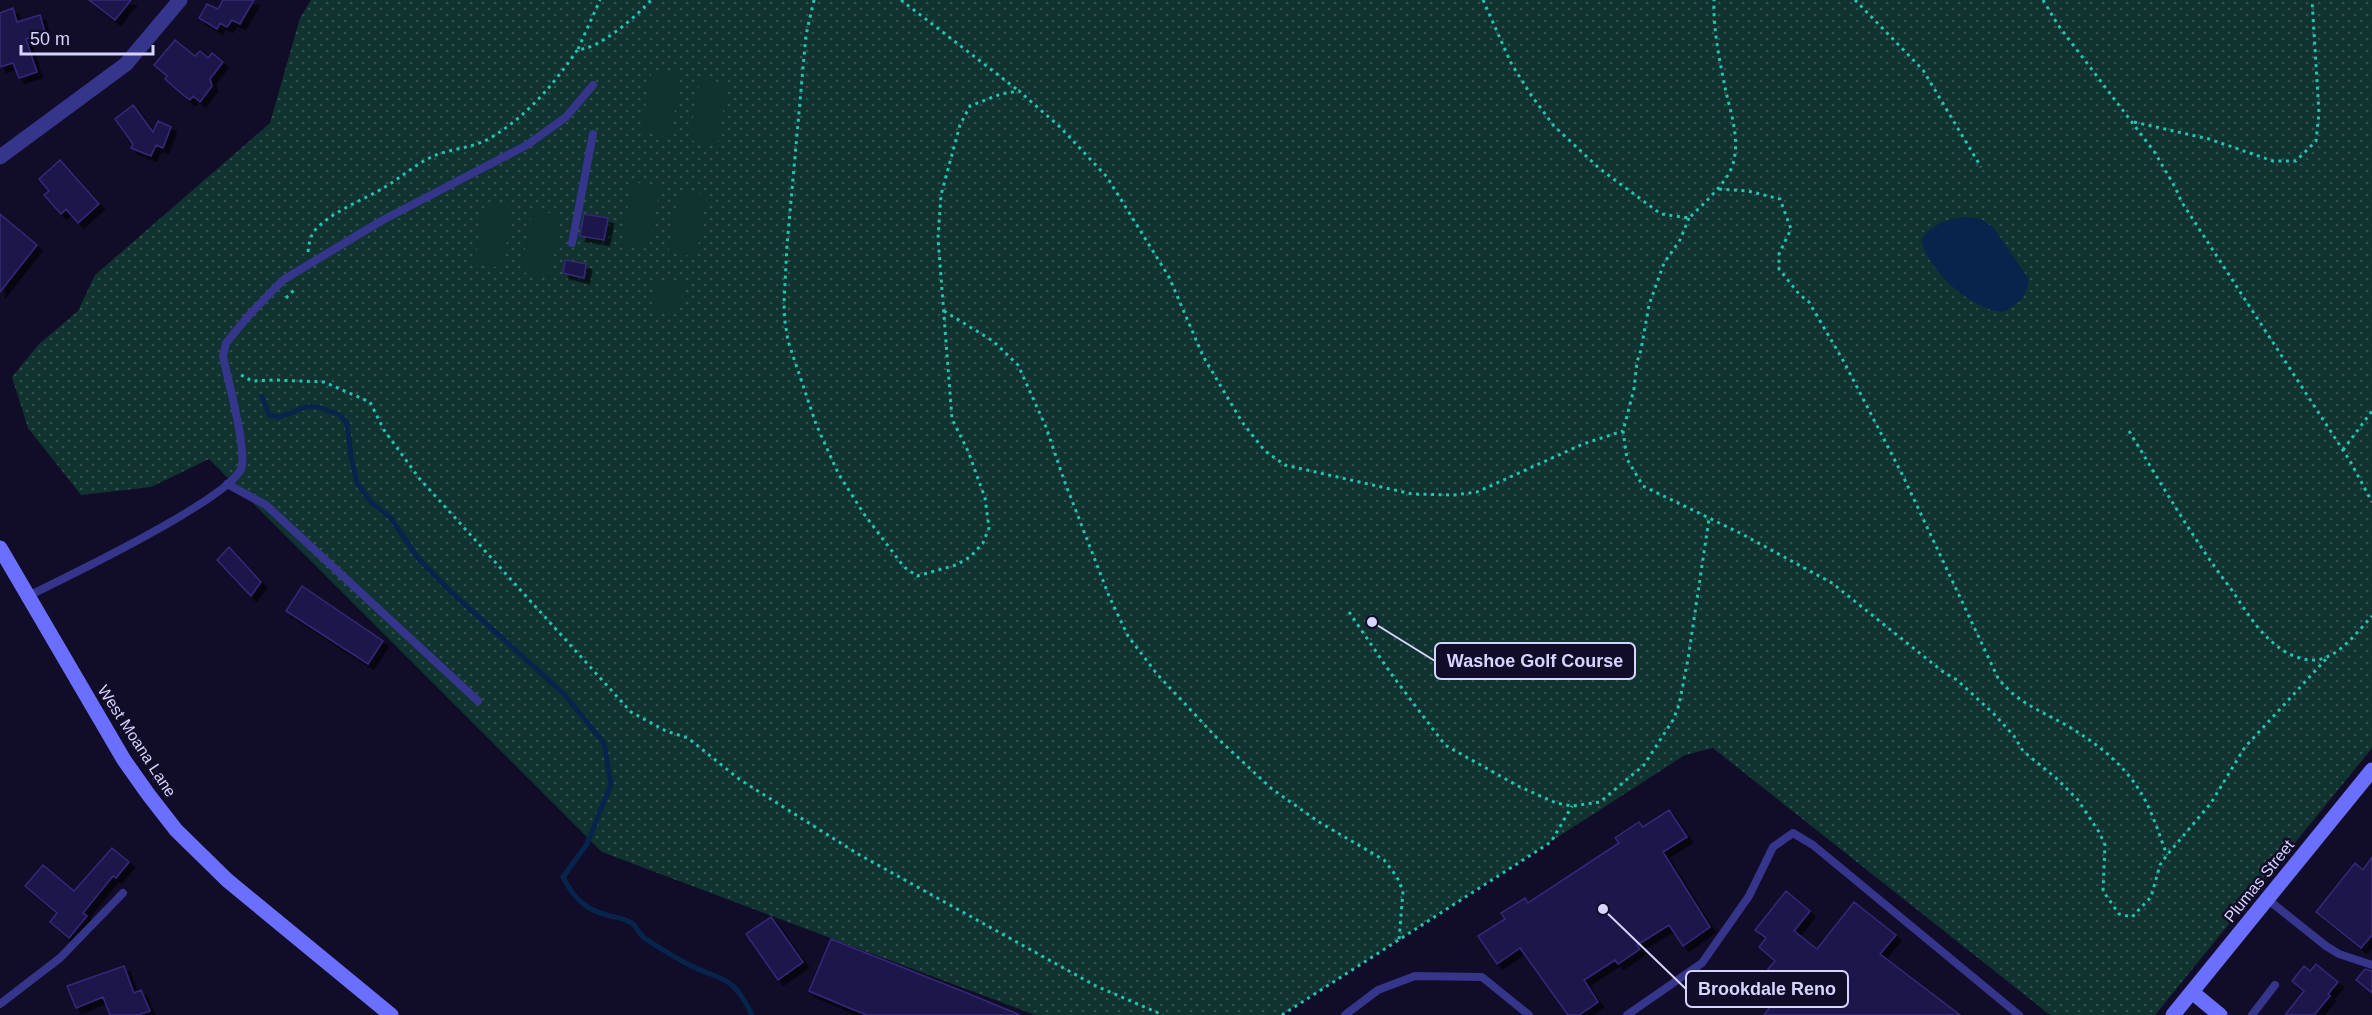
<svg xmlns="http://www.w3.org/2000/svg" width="2372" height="1015" font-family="Arial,sans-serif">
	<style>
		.green { fill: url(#green-dots) }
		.pitch { fill: #103330 }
		.water { fill: #07244d }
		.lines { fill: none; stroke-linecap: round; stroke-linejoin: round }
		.stream { stroke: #07244d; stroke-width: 5 }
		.building { fill: #1f184b; stroke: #342879; stroke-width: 1.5; filter: url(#shadow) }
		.path { stroke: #24c3b2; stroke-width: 3; stroke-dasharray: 3 4.5; stroke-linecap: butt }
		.lane { stroke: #34358b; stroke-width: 8 }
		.street { stroke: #34358b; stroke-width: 15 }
		.secondary { stroke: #6b6fff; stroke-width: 15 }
		.labels { text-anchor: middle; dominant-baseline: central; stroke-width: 5; stroke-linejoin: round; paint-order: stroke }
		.street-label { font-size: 16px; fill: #d7d4ff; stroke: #110d28 }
		.leader { fill: none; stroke: #d7d4ff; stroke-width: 2 }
		.callout-dot { fill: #d7d4ff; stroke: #110d28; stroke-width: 2 }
		.callout { fill: #110d28; stroke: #d7d4ff; stroke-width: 2 }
		.callout-label { font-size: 18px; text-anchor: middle; font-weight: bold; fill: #d7d4ff }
	</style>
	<defs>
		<pattern id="green-dots" width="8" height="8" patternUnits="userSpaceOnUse" patternTransform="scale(1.5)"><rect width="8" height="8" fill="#103330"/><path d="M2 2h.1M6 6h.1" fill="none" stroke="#32504f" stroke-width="1.8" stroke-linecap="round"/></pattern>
		<filter id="shadow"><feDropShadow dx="5.5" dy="5.5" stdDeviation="0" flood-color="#0009"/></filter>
	</defs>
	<rect width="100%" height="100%" fill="#110d28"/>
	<path class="green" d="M311 0H2372V748L2155 1015H2050L1713 748 1685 755 1282 1015H1035L602 852 209 459 151 487 81 495 28 428 12 377 39 344 78 311 95 275 270 123 300 18Z"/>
	<path class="pitch" d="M652 70 681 75 670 137 641 132Z
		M700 79 728 84 717 145 689 140Z
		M632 182 660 187 649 249 621 244Z
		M679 190 707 196 696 257 668 252Z
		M485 202 513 207 502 268 474 263Z
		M532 210 561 215 550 277 521 272Z
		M656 279 684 284 679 315 651 310Z"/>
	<path class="water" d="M1964 217 1981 219 1994 228 2028 278C2029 296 2017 305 2003 312 1971 310 1927 270 1921 239 1933 224 1946 219 1964 217Z"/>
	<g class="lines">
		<path class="stream" d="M262 396 269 415 280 417 306 407H318L340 415 347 423 351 456 357 483 371 502 391 518 417 557 450 591 564 694 604 743 611 784 587 844 563 877C574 899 586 910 610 916 616 917 626 919 632 923 636 926 639 933 643 937 654 945 670 954 682 961 718 982 731 970 752 1015"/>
	</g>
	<path class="building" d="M89 0H131L115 20Z
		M223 0H254L240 24 232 20 227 27 220 23 217 29 199 18 207 4 218 9Z
		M13 8 17 22 40 15 45 32 26 39 37 72 19 78 13 63 0 67V13Z
		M175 40 195 56 200 51 208 58 212 53 223 62 210 79 212 86 200 102 193 96 190 100 183 95 165 79 167 76 154 65Z
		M133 105 153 132 158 121 171 127 163 148 156 145 151 156 131 148 133 144 115 119Z
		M60 160 99 204 78 223 66 209 61 214 44 195 49 191 39 179Z
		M0 214 37 245 0 292Z
		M584 214 608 218 604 240 580 236Z
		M565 260 586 264 584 278 563 273Z
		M229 547 261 582 251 596 217 560Z
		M302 586 383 641 368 664 286 611Z
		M1669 810 1687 837 1663 852 1710 927 1683 946 1669 925 1637 945 1640 949 1618 964 1615 960 1584 980 1598 1002 1579 1015H1568L1520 948 1497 964 1478 936 1505 919 1501 913 1525 898 1528 903 1619 843 1615 838 1639 822 1643 827Z
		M112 848 129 862 116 878 113 876 83 913 87 916 69 938 50 922 57 913 25 886 43 865 74 891Z
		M2372 857V935L2361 948 2316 912 2355 863 2363 870Z
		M1786 891 1810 911 1794 931 1817 949 1854 902 1896 935 1880 954 1960 1015H1764L1788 985 1768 969 1775 961 1759 947 1766 938 1755 930Z
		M771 917 803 962 778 980 746 934Z
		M831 939 962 991 1020 1015H867L849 1008 809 991Z
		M2316 964 2338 982 2328 994 2330 996 2314 1015H2285L2304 991 2292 981 2304 966 2310 971Z
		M124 966 134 993 141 990 150 1011 138 1015H110L103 997 76 1008 67 986Z
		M2365 969 2372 971V993L2356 980Z"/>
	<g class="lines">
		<path class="path" d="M814 0 806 35 787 245 784 304 785 322 788 341 816 424 838 473 864 514 904 567 917 576 956 565 970 557 983 543 989 528 985 498 968 451 952 419 938 238 941 195 960 125 970 106 1001 94 1019 91 1060 127 1107 177 1169 277 1203 356 1242 422 1265 451 1285 465 1412 494 1454 495 1477 492 1583 444 1623 431
			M901 0 1019 91
			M1483 0 1511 63 1531 95 1554 126 1600 169 1661 214 1689 218C1704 203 1730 181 1734 160 1739 137 1731 113 1726 92 1720 63 1713 30 1714 0
			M1855 0 1923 70 1981 167
			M2043 0 2058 25 2156 154C2164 170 2175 184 2181 201L2350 461 2372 502
			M578 49 600 0
			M2134 122 2209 139 2273 161H2296L2316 141 2319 113 2312 0
			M1719 189 1748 191 1780 199 1791 229 1779 254V269L1799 294 1809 302 1844 362 1903 476 1998 678C2016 702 2041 711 2066 725 2098 744 2127 766 2145 800 2154 817 2160 837 2167 855
			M1689 218 1680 240 1664 263 1649 305 1641 350 1637 362 1634 389 1623 431 1627 459 1643 486 1740 533 1832 583 1942 671 1957 680 1994 714 2014 736 2023 751 2056 778 2078 800 2099 832 2105 845 2103 891 2119 914 2132 917 2151 897 2160 865 2167 855 2211 803 2245 747 2328 657
			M308 252C309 244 310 236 315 230 334 210 362 201 385 187 402 177 418 162 436 155 454 148 474 148 492 137 528 115 554 84 578 49 596 52 639 14 651 0
			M286 298 296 288
			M944 311 993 341 1018 365 1046 427 1064 480 1109 596 1128 636 1157 674 1215 736 1272 789 1319 822 1384 860 1397 877 1403 891 1399 940
			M241 375 252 381 275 380 324 382 370 402 384 430 419 478 631 712 666 731 688 738 739 779 858 854 1096 986 1163 1015
			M2129 431C2162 485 2193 539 2231 589 2245 609 2257 631 2277 646 2286 654 2303 661 2315 660 2339 658 2357 632 2372 616
			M2343 450 2372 411
			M1349 612 1392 675 1445 745 1518 786 1556 803 1572 806 1600 802 1644 765 1673 720 1679 705 1688 659 1709 519
			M1282 1015 1551 842 1572 806"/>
		<path class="lane" d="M572 243 593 134
			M227 484 266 505 478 701
			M28 596C65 578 227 500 241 469 248 452 227 377 223 356L226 343 250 314 283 280 381 221 527 145 566 117 593 85
			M2267 899 2326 946 2339 954 2372 965
			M0 1004 60 958 123 893
			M1345 1015 1378 990 1415 976 1482 977 1529 1015
			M1627 1015 1702 963 1749 896 1773 847 1793 833 1813 845 2019 1015
			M2252 1015 2275 985"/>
		<path class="street" d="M0 157 126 64 180 0"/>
		<path class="secondary" d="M0 548 124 760 148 794 176 830 227 880 391 1015
			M2192 992 2220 1015
			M2173 1015 2372 770"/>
	</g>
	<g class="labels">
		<g class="street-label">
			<text transform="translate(137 741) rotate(57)">West Moana Lane</text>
			<text transform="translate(2259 881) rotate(-51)">Plumas Street</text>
		</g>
	</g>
	<path class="leader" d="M1372 622L1435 661M1603 909L1686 989"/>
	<g class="callout-dot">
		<circle cx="1372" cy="622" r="6"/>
		<circle cx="1603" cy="909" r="6"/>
	</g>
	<g class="callout">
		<rect x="1435" y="643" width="200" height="36" rx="6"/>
		<rect x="1686" y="971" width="162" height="36" rx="6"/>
	</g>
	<g class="callout-label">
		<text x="1535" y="667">Washoe Golf Course</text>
		<text x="1767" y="995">Brookdale Reno</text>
	</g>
	<path d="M21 45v9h132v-9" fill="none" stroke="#d7d4ff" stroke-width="3"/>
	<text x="30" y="45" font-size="18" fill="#d7d4ff" stroke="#110d28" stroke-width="4.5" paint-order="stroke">50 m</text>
</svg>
